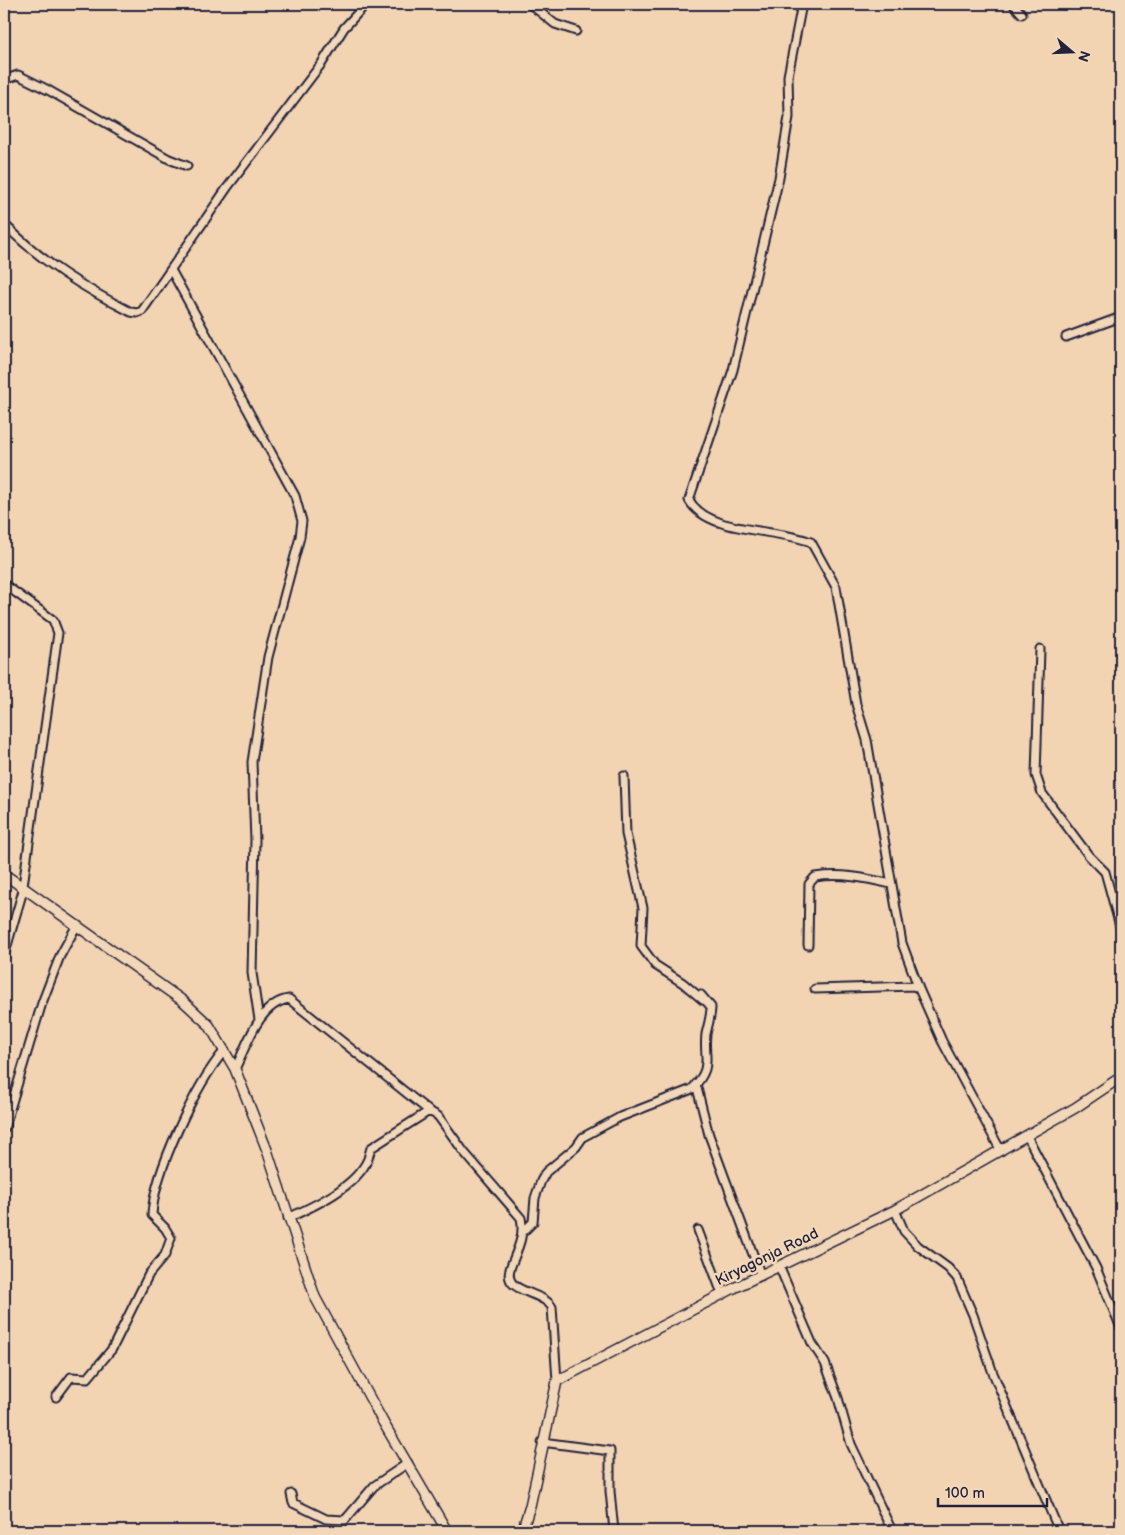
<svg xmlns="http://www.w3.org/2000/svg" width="1125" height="1535" font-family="'Balsamiq Sans',sans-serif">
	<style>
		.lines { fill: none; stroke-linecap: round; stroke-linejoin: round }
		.minor-casing { stroke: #22223b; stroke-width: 11 }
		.tertiary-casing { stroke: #22223b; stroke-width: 12 }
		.minor { stroke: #f2d8b9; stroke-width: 7 }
		.tertiary { stroke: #f2d8b9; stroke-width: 9 }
		.labels { text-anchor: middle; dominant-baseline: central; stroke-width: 5; stroke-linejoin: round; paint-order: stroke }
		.street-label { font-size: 15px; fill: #22223b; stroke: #f2d8b9 }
	</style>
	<rect width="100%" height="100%" fill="#f2d3b2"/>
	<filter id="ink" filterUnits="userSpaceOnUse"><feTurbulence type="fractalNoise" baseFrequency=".02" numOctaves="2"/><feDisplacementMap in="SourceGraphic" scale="10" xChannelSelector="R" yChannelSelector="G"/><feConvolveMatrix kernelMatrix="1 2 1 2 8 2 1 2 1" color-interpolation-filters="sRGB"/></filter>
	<g filter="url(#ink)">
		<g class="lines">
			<defs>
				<path id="minor" d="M530 4 555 24 576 31
					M802 4 788 76 789 117 779 178 733 370 689 500C708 534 776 528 811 542L836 587 856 704 867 740 902 943 919 989
					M1013 4 1022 14
					M4 80 18 75 48 90 169 159 187 166
					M4 224C43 263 82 287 131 312L137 313 142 311 227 188 322 63 344 28 366 4
					M171 270 295 496 302 521 300 537 268 657 252 762 255 840 252 973 259 1020
					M1066 337 1121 317
					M4 584 53 620 58 633 23 886
					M1040 649 1036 775 1042 793 1089 856 1105 872 1121 930
					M624 776 626 834 643 908 641 946 655 965 683 983 703 1000
					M808 945 809 884 815 877C841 873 865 878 891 884
					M4 956 24 887
					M815 989 914 986 919 989 942 1041 1001 1151
					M235 1069C247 1045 259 1003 289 999L429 1111 438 1116 464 1152 521 1218C525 1236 517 1250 511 1266 500 1294 542 1290 552 1307L557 1381
					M696 1084 709 1135 761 1276
					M4 1129 42 1003 60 956 77 925
					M1027 1136 1096 1268 1121 1328
					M895 1210 904 1231 918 1246 948 1268 957 1278 973 1315 993 1373 1059 1531
					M288 1218C314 1206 356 1187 368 1159 369 1155 370 1151 371 1148L429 1111
					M698 1230 722 1294
					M523 1232 533 1222 535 1198 541 1181 546 1172 576 1147 583 1137 620 1117 692 1089C714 1066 703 1059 706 1034 708 1025 711 1016 711 1007L701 995
					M779 1266 812 1343 825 1363 838 1398 851 1444 892 1531
					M56 1397 71 1377 88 1378 112 1349 149 1274 165 1255 171 1238 165 1228 152 1215C154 1172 196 1084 225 1050
					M542 1442 610 1451V1491L614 1531
					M291 1494 293 1503 326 1519 345 1520 374 1486 408 1463"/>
				<path id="tertiary" d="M4 874 183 1001 209 1025 235 1069 267 1150 315 1297 383 1422 447 1531
					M522 1531 530 1506 557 1381 734 1288 895 1210 1075 1108 1121 1077"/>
			</defs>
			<use href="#minor" class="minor-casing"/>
			<use href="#tertiary" class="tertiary-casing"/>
			<use href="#minor" class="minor"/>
			<use href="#tertiary" class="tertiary"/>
		</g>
	</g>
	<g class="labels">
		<g class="street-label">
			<text transform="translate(767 1257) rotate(-26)">Kiryagonja Road</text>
		</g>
	</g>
	<rect width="1125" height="1535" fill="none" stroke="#f2d8b9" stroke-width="20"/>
	<rect x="10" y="10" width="1105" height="1515" fill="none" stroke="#22223b" stroke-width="2" filter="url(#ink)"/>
	<g transform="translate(1072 52) rotate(109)" stroke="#f2d8b9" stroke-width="4" paint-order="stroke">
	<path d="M0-4L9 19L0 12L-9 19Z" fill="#22223b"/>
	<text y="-8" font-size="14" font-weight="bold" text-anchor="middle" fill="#22223b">N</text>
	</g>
	<path d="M938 1498v8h109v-8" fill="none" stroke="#22223b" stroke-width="2.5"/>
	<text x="945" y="1498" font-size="15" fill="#22223b" stroke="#f2d8b9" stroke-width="4" paint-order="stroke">100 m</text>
</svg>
